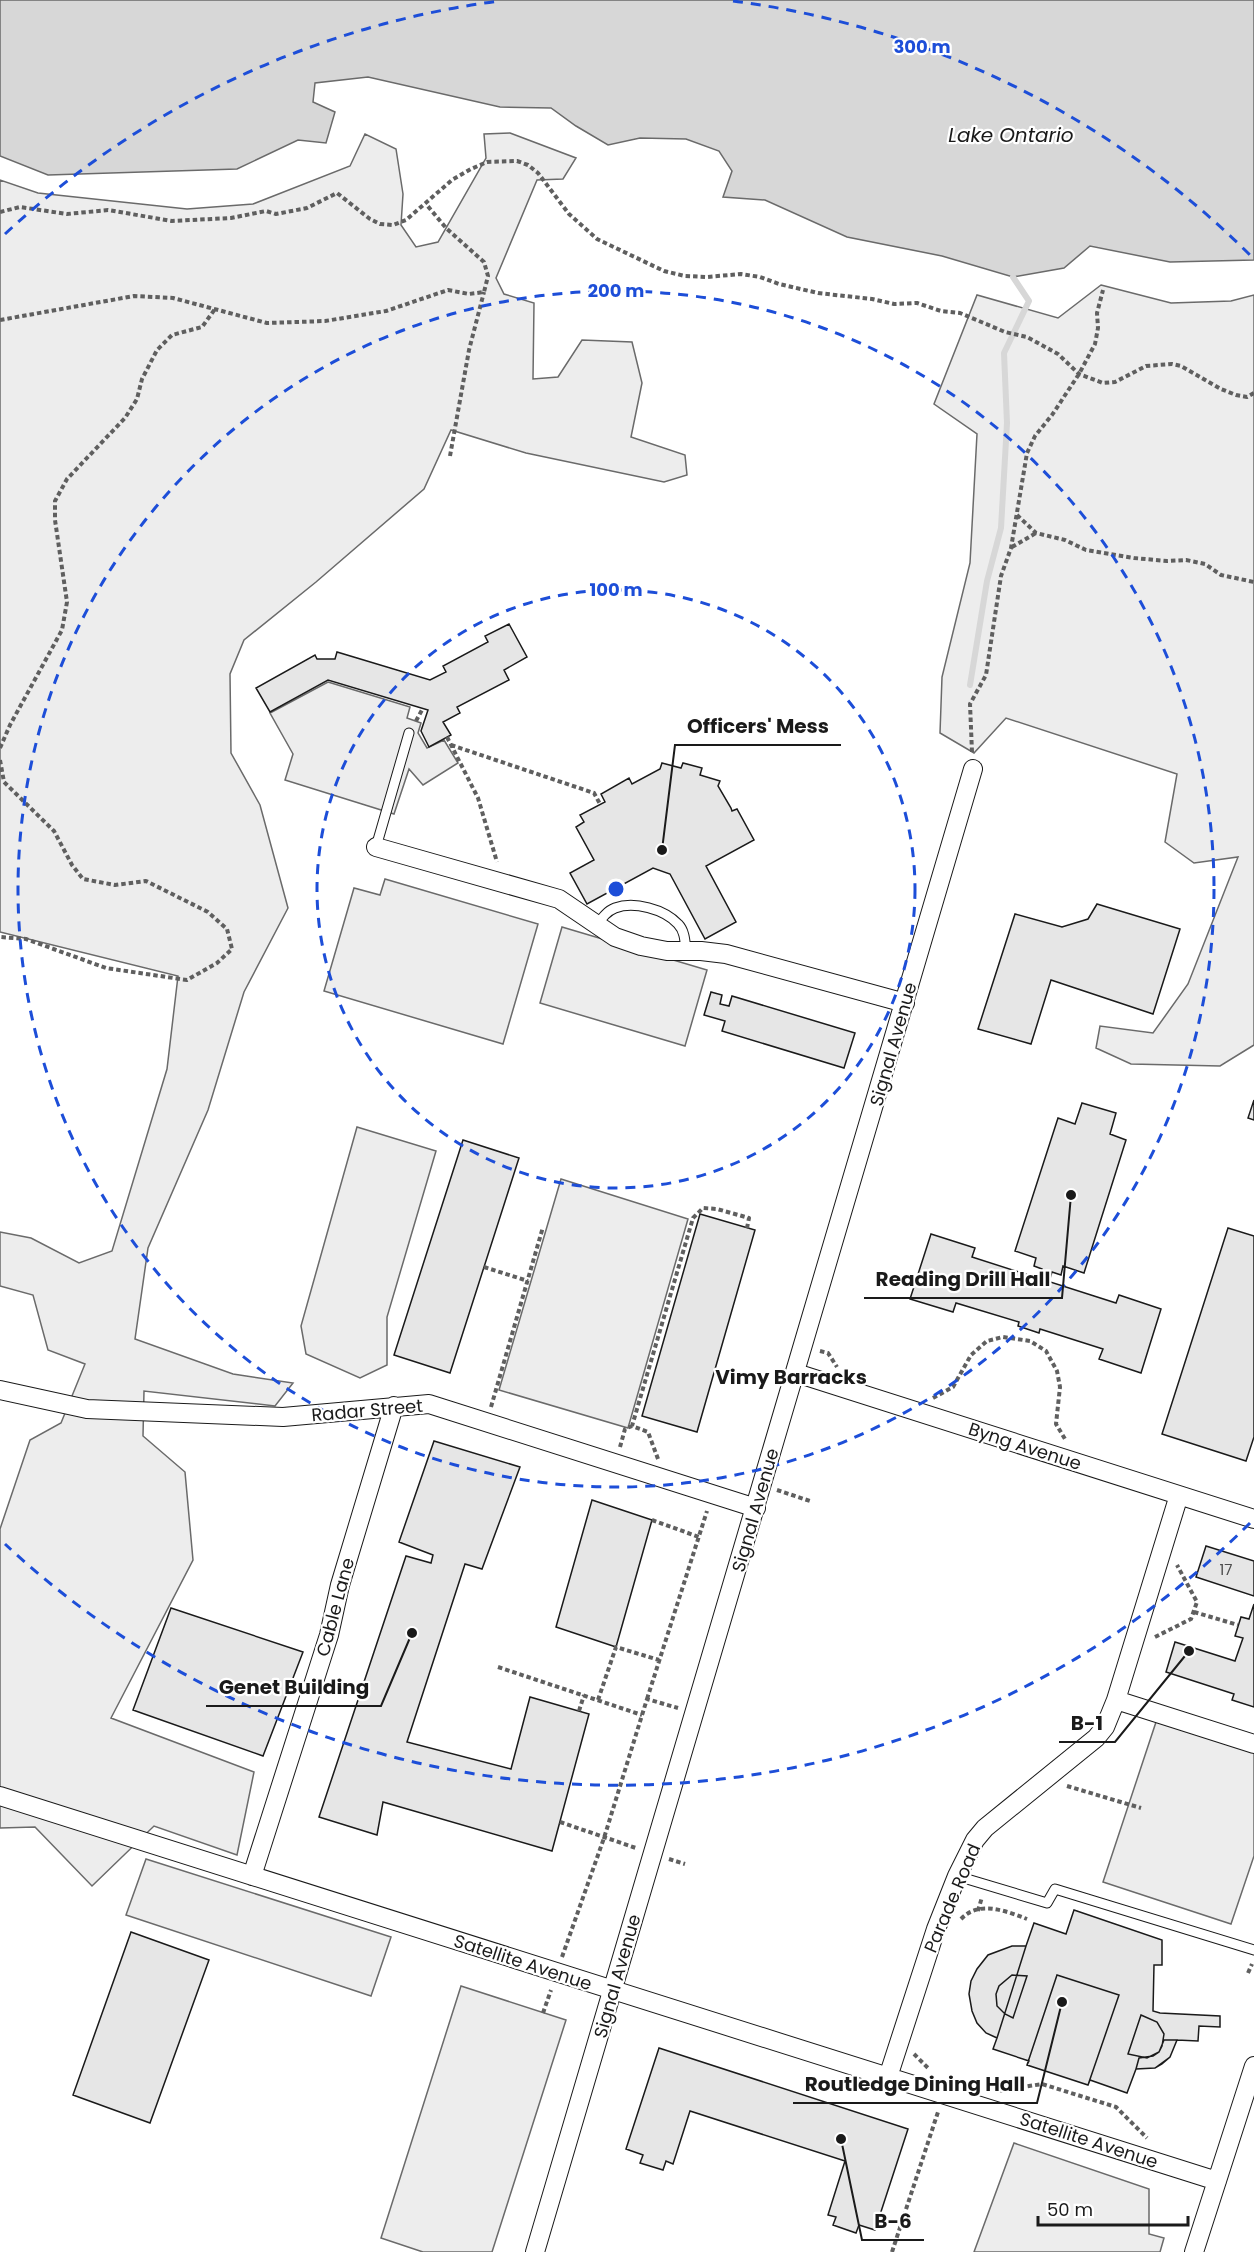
<svg xmlns="http://www.w3.org/2000/svg" width="1254" height="2252" font-family="Poppins,sans-serif">
	<style>
		.built { fill: #ededed; stroke: #6a6a6a; stroke-width: 1.5 }
		.water { fill: #d7d7d7; stroke: #6a6a6a; stroke-width: 1.5 }
		.lines { fill: none; stroke-linecap: round; stroke-linejoin: round }
		.stream { stroke: #d7d7d7; stroke-width: 6 }
		.building { fill: #e6e6e6; stroke: #1a1a1a; stroke-width: 1.5 }
		.lane-casing { stroke: #1a1a1a; stroke-width: 11 }
		.street-casing { stroke: #1a1a1a; stroke-width: 20 }
		.path { stroke: #5f5f5f; stroke-width: 4; stroke-dasharray: 4.5 3; stroke-linecap: butt }
		.lane { stroke: #fff; stroke-width: 9 }
		.street { stroke: #fff; stroke-width: 18 }
		.ring { fill: none; stroke: #1d4ed8; stroke-width: 3; stroke-dasharray: 10 8 }
		.labels { text-anchor: middle; dominant-baseline: central; stroke-width: 4.5; stroke-linejoin: round; paint-order: stroke }
		.number-label { font-size: 15px; fill: #4d4d4d }
		.street-label { font-size: 18px; fill: #1a1a1a; stroke: #fff }
		.water-label { font-size: 20px; font-style: italic; fill: #1a1a1a; stroke: #fff }
		.neighbourhood-label { font-size: 20px; font-weight: bold; fill: #1a1a1a; stroke: #fff }
		.centre { fill: #1d4ed8; stroke: #fff; stroke-width: 3 }
		.ring-label { font-size: 18px; text-anchor: middle; font-weight: bold; fill: #1d4ed8; stroke: #fff; stroke-width: 4.5; stroke-linejoin: round; paint-order: stroke }
		.leader { fill: none; stroke: #1a1a1a; stroke-width: 2 }
		.callout-dot { fill: #1a1a1a; stroke: #fff; stroke-width: 2 }
		.callout-label { font-size: 20px; text-anchor: middle; font-weight: bold; fill: #1a1a1a; stroke: #fff; stroke-width: 4.5; stroke-linejoin: round; paint-order: stroke }
	</style>
	<rect width="100%" height="100%" fill="#fff"/>
	<path class="built" d="M510 133 576 158 563 179 537 180 496 278 504 294 534 303 533 379 558 377 582 340 632 342 642 383 631 437 685 455 687 475 664 482 526 453 451 430 424 489 316 582 244 640 230 674 231 753 260 805 288 908 244 992 208 1110 148 1248 135 1339 233 1374 293 1383 275 1406 144 1391 143 1436 185 1472 193 1560 111 1718 254 1772 237 1855 154 1826 92 1886 35 1827 0 1828V1529L30 1440 61 1423 85 1364 48 1350 33 1295 0 1286V1232L31 1238 79 1263 112 1251 167 1069 178 976 0 932V180L38 193 187 209 253 204 350 166 365 134 396 149 403 194 401 225 416 247 438 242 486 158 484 134Z
		M1101 285 1171 303 1231 301 1254 295V1045L1220 1066 1131 1064 1096 1048 1100 1026 1153 1033 1188 984 1238 857 1194 863 1165 842 1177 774 1006 718 974 753 940 733 942 677 970 563 977 434 934 404 977 295 1058 318Z
		M328 682 410 707 407 718 421 723 418 733 427 748 444 740 458 763 423 785 409 769 394 814 285 780 293 754 270 713Z
		M385 879 538 924 503 1044 324 991 354 888 380 895Z
		M562 927 707 970 685 1046 540 1003Z
		M357 1127 436 1151 387 1317V1365L360 1378 306 1354 301 1326Z
		M561 1179 688 1219 628 1428 499 1390Z
		M1159 1713 1254 1744V1856L1231 1924 1103 1882Z
		M146 1859 391 1937 371 1996 126 1915Z
		M461 1986 566 2020 492 2252H423L381 2238Z
		M1014 2143 1149 2189V2234L1164 2238 1160 2252H974Z"/>
	<path class="water" d="M0 0H1254V260L1170 262 1090 246 1064 268 1013 277 942 256 847 237 765 200 723 197 732 171 719 151 686 139 640 138 608 145 576 126 551 108 500 107 368 77 315 83 313 102 335 112 326 143 298 140 237 169 48 175 0 156Z"/>
	<g class="lines">
		<path class="stream" d="M970 685 987 581 1001 528 1007 423 1004 353 1029 301 1013 277"/>
	</g>
	<path class="building" d="M509 624 527 657 504 670 509 680 457 707 460 713 443 722 451 735 429 747 421 731 428 710 328 680 270 712 256 688 315 655 317 659H335L337 652 430 680 446 672 443 666 488 642 485 636Z
		M662 763 681 768 683 763 702 768 700 775 720 781 718 786 731 808 732 811 737 809 754 840 706 866 736 922 705 939 670 874 653 868 587 904 570 873 594 860 576 827 584 822 580 815 605 802 601 794 629 778 632 784 660 769Z
		M1097 904 1180 929 1153 1014 1051 980 1031 1044 978 1029 1015 914 1062 927 1088 919Z
		M711 992 722 995 720 1004 729 1006 732 996 855 1033 844 1068 722 1031 725 1021 704 1015Z
		M1254 1100V1120L1248 1118Z
		M1082 1103 1116 1113 1110 1134 1126 1140 1084 1273 1063 1266 1061 1275 1052 1272 1049 1282 1039 1278 1042 1269 1034 1266 1036 1258 1015 1251 1058 1118 1075 1124Z
		M463 1140 519 1158 450 1373 394 1355Z
		M700 1214 755 1230 697 1432 642 1416Z
		M1228 1228 1254 1236V1437L1246 1461 1162 1434Z
		M931 1234 975 1248 972 1257 1116 1303 1119 1295 1161 1309 1141 1373 1099 1359 1103 1349 1040 1329 1039 1333 1018 1326 1019 1322 956 1303 953 1312 910 1299Z
		M434 1441 520 1467 482 1569 465 1564 407 1742 511 1769 530 1697 589 1714 552 1851 383 1802 377 1835 319 1817 406 1556 431 1563 433 1555 399 1542Z
		M592 1500 652 1520 616 1647 556 1627Z
		M1206 1546 1254 1561V1596L1196 1577Z
		M1254 1604V1707L1232 1700 1234 1694 1166 1672 1175 1642 1235 1661 1243 1638 1235 1636 1241 1617 1249 1619Z
		M171 1608 303 1652 263 1756 133 1710Z
		M1074 1910 1162 1940V1965H1154L1153 2011 1160 2013 1220 2016V2027L1199 2026 1198 2041 1177 2040 1170 2057 1162 2064 1155 2068 1136 2069 1127 2093 1090 2080 1088 2085 1027 2065 1029 2061 993 2049 997 2038 986 2033 977 2023 972 2011 969 1994 971 1981 977 1969 988 1955 1012 1946H1026L1034 1923 1066 1934Z
		M131 1932 209 1960 150 2123 73 2095Z
		M1012 1946H1026L997 2038 986 2033 977 2023 972 2011 969 1994 971 1981 977 1969 988 1955Z
		M1012 1975 1027 1976 1013 2018 1005 2014 997 2006 996 1994 999 1986Z
		M1057 1975 1119 1995 1088 2085 1027 2065Z
		M1141 2015 1157 2022 1164 2034 1162 2046 1159 2052 1147 2058 1128 2054Z
		M1164 2040H1177L1170 2057 1155 2068 1136 2069 1139 2058 1153 2056 1159 2052Z
		M659 2048 908 2129 875 2230 859 2225 856 2233 833 2225 836 2217 828 2215 845 2161 690 2111 673 2164 666 2161 663 2170 640 2163 643 2155 626 2149Z"/>
	<g class="lines">
		<defs>
			<path id="lane" d="M376 847 409 733
				M597 925C602 918 607 911 615 908 634 901 664 909 678 924 685 931 685 942 686 951
				M957 1876 1047 1903 1055 1889 1254 1950"/>
			<path id="street" d="M376 847 559 899 615 937 641 946 667 951H701L726 954 905 1003
				M796 1373 1254 1519
				M0 1390 87 1409 283 1417 429 1404 756 1508
				M1116 1700 1254 1744
				M0 1796 1217 2181
				M252 1876 329 1635 340 1585 394 1406
				M888 2077 936 1929 957 1876 975 1840 985 1828 1096 1738 1105 1727 1116 1700 1179 1495
				M535 2252 973 769
				M1194 2252 1254 2066"/>
		</defs>
		<use href="#lane" class="lane-casing"/>
		<use href="#street" class="street-casing"/>
		<path class="path" d="M0 212 20 207 67 214 108 210 172 221 231 218 266 211 276 214 307 208 337 193 370 219 380 224 393 225 406 220 452 180 471 169 487 162 517 161 528 165 538 173 569 214 597 239 664 271 685 276 707 277 741 274 760 277 779 284 818 293 872 299 894 304 917 303 941 311 960 313 1005 332 1027 337 1058 354 1079 374 1103 383 1115 382 1146 366 1172 364 1181 366 1221 389 1236 395 1247 397 1254 393
			M0 320 134 296 173 298 267 323 325 321 386 311 448 290 469 294 484 292 488 276 484 262 446 228 426 204
			M450 456 469 350 484 292
			M1017 515 1036 533 1065 540 1086 550 1134 558 1167 561 1186 560 1205 564 1221 575 1254 582
			M1012 547 1036 533
			M416 721 423 708
			M447 737 478 798 497 862
			M451 745 594 793 600 804
			M0 748 10 725 62 630 67 602 55 520V501L67 479 125 418 137 399 142 379 157 350 172 335 202 327 215 309
			M972 752 970 704 986 675 1001 576 1011 548 1027 453 1035 436 1052 415 1079 374 1095 344 1098 328 1097 313 1103 290
			M0 760 4 782 54 831 72 865 83 879 115 885 146 881 208 912 227 929 232 949 217 963 187 980 106 968 26 939 0 937
			M484 1267 528 1281
			M820 1351 828 1353 837 1367
			M933 1398 953 1387 971 1355 987 1341 1003 1337 1030 1341 1046 1351 1057 1371 1060 1387 1056 1424 1065 1439
			M491 1407 543 1227
			M620 1447 625 1429 632 1426
			M658 1459 648 1432 632 1426 693 1218 703 1208 717 1209 749 1218 747 1228
			M777 1490 810 1501
			M652 1520 699 1537
			M1194 1612 1238 1625
			M1155 1637 1191 1619 1197 1602 1177 1565
			M498 1667 642 1715
			M647 1699 707 1511
			M598 1700 616 1647 659 1660
			M579 1711 584 1695
			M1067 1786 1141 1808
			M560 1822 636 1848
			M669 1859 685 1864
			M978 1911 982 1897
			M961 1919C979 1900 1006 1911 1027 1919
			M562 1957 604 1838 647 1699 678 1708
			M1248 1973 1252 1964
			M543 2013 551 1990
			M914 2054 928 2068
			M998 2091 1042 2084 1116 2107 1147 2138
			M892 2252 938 2112"/>
		<use href="#lane" class="lane"/>
		<use href="#street" class="street"/>
	</g>
	<g class="ring">
		<circle cx="616" cy="889" r="299"/>
		<circle cx="616" cy="889" r="598"/>
		<path d="M1250 1523A896 896 0 0 1 5 1544M5 234A896 896 0 0 1 499 1M733 1A896 896 0 0 1 1250 255"/>
	</g>
	<g class="labels">
		<g class="number-label">
			<text x="1226" y="1569">17</text>
		</g>
		<g class="street-label">
			<text transform="translate(893 1044) rotate(-74)">Signal Avenue</text>
			<text transform="translate(367 1410) rotate(-5)">Radar Street</text>
			<text transform="translate(1025 1446) rotate(18)">Byng Avenue</text>
			<text transform="translate(755 1510) rotate(-74)">Signal Avenue</text>
			<text transform="translate(335 1607) rotate(-75)">Cable Lane</text>
			<text transform="translate(952 1898) rotate(-67)">Parade Road</text>
			<text transform="translate(523 1962) rotate(18)">Satellite Avenue</text>
			<text transform="translate(617 1976) rotate(-74)">Signal Avenue</text>
			<text transform="translate(1089 2140) rotate(18)">Satellite Avenue</text>
		</g>
		<g class="water-label">
			<text x="1011" y="135">Lake Ontario</text>
		</g>
		<g class="neighbourhood-label">
			<text x="791" y="1377">Vimy Barracks</text>
		</g>
	</g>
	<circle cx="616" cy="889" r="9" class="centre"/>
	<g class="ring-label">
		<text x="922" y="53">300 m</text>
		<text x="616" y="297">200 m</text>
		<text x="616" y="596">100 m</text>
	</g>
	<path class="leader" d="M662 850L675 745H841M1071 1195L1062 1298H864M412 1633L381 1706H206M1189 1651L1115 1742H1059M1062 2002L1037 2103H793M841 2139L862 2240H924"/>
	<g class="callout-dot">
		<circle cx="662" cy="850" r="6"/>
		<circle cx="1071" cy="1195" r="6"/>
		<circle cx="412" cy="1633" r="6"/>
		<circle cx="1189" cy="1651" r="6"/>
		<circle cx="1062" cy="2002" r="6"/>
		<circle cx="841" cy="2139" r="6"/>
	</g>
	<g class="callout-label">
		<text x="758" y="733">Officers' Mess</text>
		<text x="963" y="1286">Reading Drill Hall</text>
		<text x="294" y="1694">Genet Building</text>
		<text x="1087" y="1730">B-1</text>
		<text x="915" y="2091">Routledge Dining Hall</text>
		<text x="893" y="2228">B-6</text>
	</g>
	<path d="M1038 2216v9h150v-9" fill="none" stroke="#1a1a1a" stroke-width="3"/>
	<text x="1047" y="2216" font-size="18" fill="#1a1a1a" stroke="#ffffff" stroke-width="4.5" paint-order="stroke">50 m</text>
</svg>
